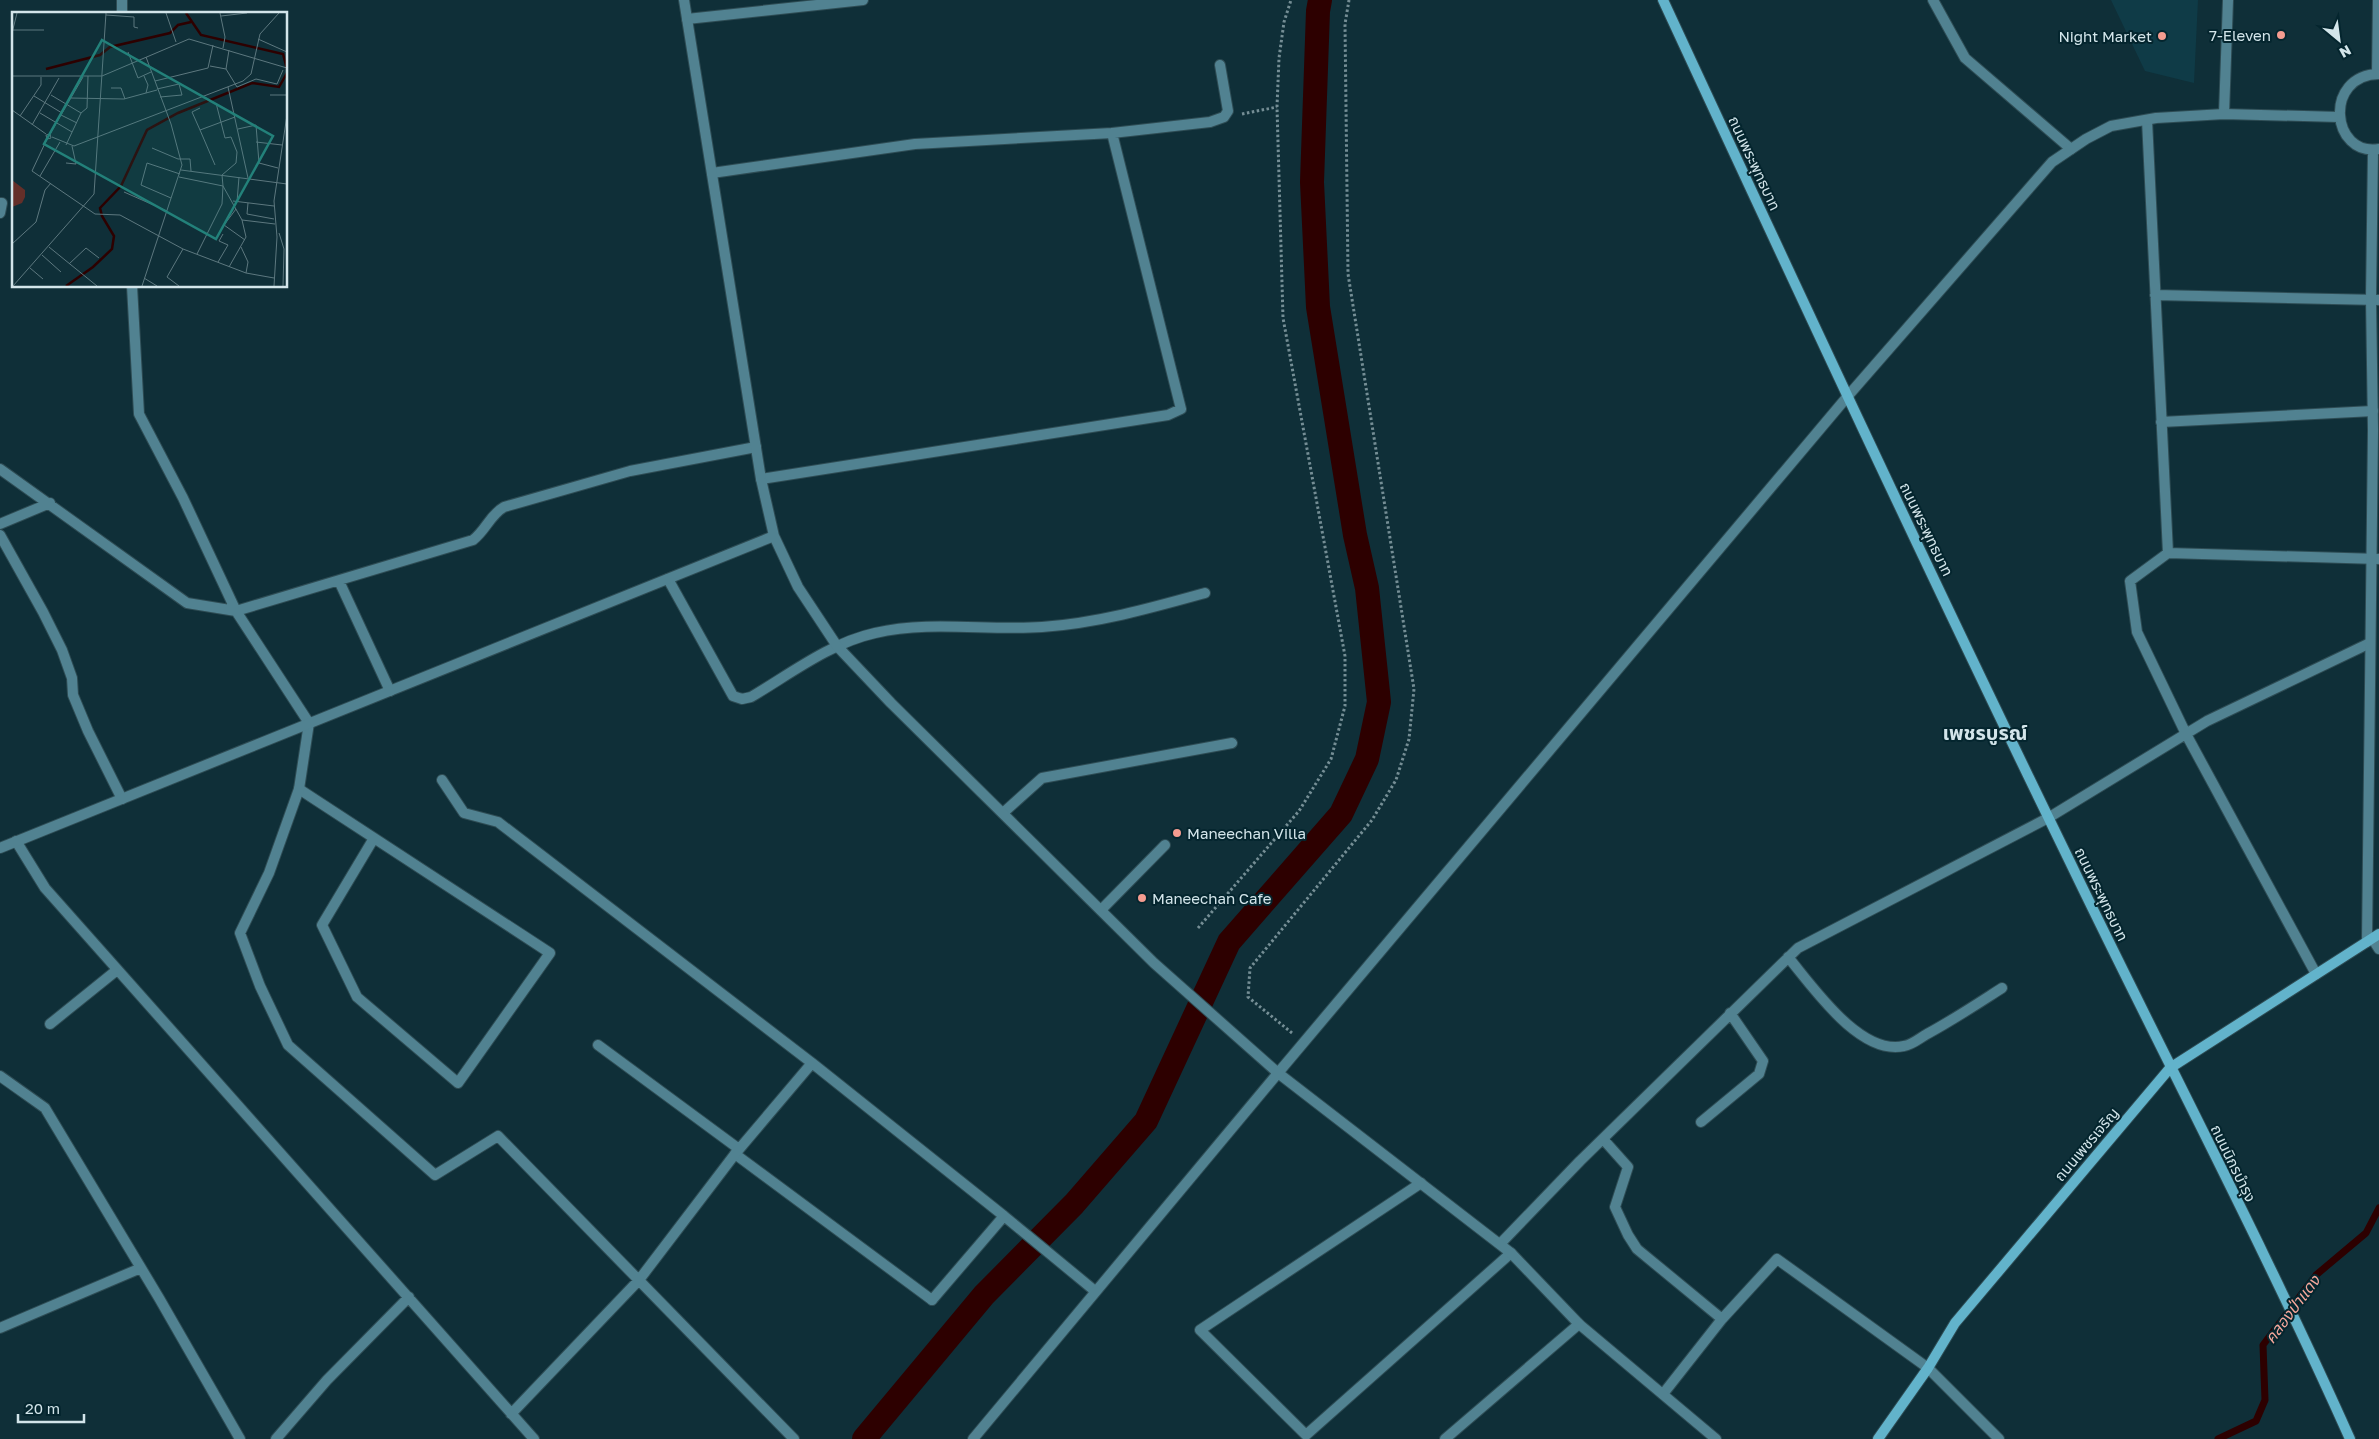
<svg xmlns="http://www.w3.org/2000/svg" width="2379" height="1439" font-family="'Golos Text','Noto Sans Thai',sans-serif">
	<style>
		.built { fill: #0f3b47 }
		.lines { fill: none; stroke-linecap: round; stroke-linejoin: round }
		.stream { stroke: #2d0000; stroke-width: 7 }
		.canal { stroke: #2d0000; stroke-width: 24 }
		.service-casing { stroke: #2e4c54; stroke-width: 12 }
		.minor-casing { stroke: #2e4c54; stroke-width: 12 }
		.tertiary-casing { stroke: #2e4c54; stroke-width: 12 }
		.secondary-casing { stroke: #2e4c54; stroke-width: 12 }
		.path { stroke: #758e95; stroke-width: 3; stroke-dasharray: 2.5 2.5; stroke-linecap: butt }
		.service { stroke: #518291; stroke-width: 10 }
		.minor { stroke: #518291; stroke-width: 10 }
		.tertiary { stroke: #518291; stroke-width: 10 }
		.secondary { stroke: #62b3cb; stroke-width: 10 }
		.poi-dot { fill: #f59c90; stroke: #04252e; stroke-width: 2 }
		.labels { text-anchor: middle; dominant-baseline: central; stroke-width: 4; stroke-linejoin: round; paint-order: stroke }
		.poi-label { font-size: 15px; fill: #d3e5ea; stroke: #04252e; text-anchor: end }
		.street-label { font-size: 15px; fill: #d3e5ea; stroke: #04252e }
		.water-label { font-size: 16px; font-style: italic; fill: #f5a79b; stroke: #04252e }
		.district-label { font-size: 20px; font-weight: bold; fill: #d3e5ea; stroke: #04252e }
		.inset-river { fill: none; stroke: #2d0000; stroke-width: 2.5 }
		.inset-road { fill: none; stroke: #5d787f; stroke-width: 1 }
		.view { fill: #23817a; fill-opacity: 0.15; stroke: #23817a; stroke-width: 2.5 }
		.inset-edge { fill: none; stroke: #d3e5ea; stroke-width: 2.5 }
	</style>
	<rect width="100%" height="100%" fill="#0f2f38"/>
	<path class="built" d="M2111 0H2198L2194 83 2145 71Z"/>
	<g class="lines">
		<path class="stream" d="M2218 1439 2256 1421 2265 1400 2263 1345 2316 1275 2366 1233 2379 1208"/>
		<path class="canal" d="M864 1439 984 1295 1074 1204 1146 1121 1229 942 1341 814 1367 759 1379 702 1367 588 1355 535 1318 307 1312 182 1318 11 1320 0"/>
		<defs>
			<path id="service" d="M299 789 550 953 458 1083 357 997 322 925 374 838
				M1003 813 1042 778 1232 743
				M1101 910 1165 845
				M2372 938 2379 949
				M735 1154 932 1300"/>
			<path id="minor" d="M122 0V14
				M1933 0 1965 58 2071 149
				M687 19 863 0
				M2224 114 2228 0
				M2147 120 2168 553 2379 559
				M1112 133 1210 122 1224 117 1228 111 1220 65
				M712 173 915 144 1112 133 1181 409 1168 415 761 479
				M0 203H2L0 213
				M132 286 139 414 183 498 236 611 473 540C486 530 490 515 504 507L630 471 756 447
				M2155 295 2379 300
				M2161 422 2373 411
				M0 469 187 603 236 611 309 723 299 789 269 873 240 933 260 986 288 1045 435 1175 498 1136 794 1439
				M0 524 50 503
				M0 535 43 612 62 650 72 678 73 695 88 731 122 799
				M2168 553 2130 581 2137 632 2186 734 2316 974
				M668 579 733 696 742 699 751 697C790 674 830 643 875 633 930 620 987 631 1042 627 1098 623 1151 608 1205 593
				M339 581 390 691
				M442 780 464 813 498 822 812 1063
				M16 841 45 888 534 1439
				M1788 957C1813 987 1860 1056 1904 1046 1912 1045 1920 1038 1927 1034 1953 1020 1977 1004 2002 988
				M50 1024 117 970
				M598 1045 739 1149
				M0 1076 45 1108 159 1298 240 1439
				M1701 1122 1759 1074 1763 1061 1730 1013
				M1603 1139 1628 1167 1615 1207 1628 1235 1637 1249 1722 1319
				M1421 1183 1200 1330 1306 1435 1511 1253
				M1004 1216 1095 1291
				M1500 1244 1580 1161 1798 948 2048 818 2207 721 2370 643
				M0 1328 141 1268
				M1663 1394 1722 1319 1777 1259 1928 1368 1999 1439
				M511 1414 639 1280 735 1154 812 1063 1004 1216 932 1300
				M276 1439 327 1380 409 1297
				M1445 1439 1579 1324"/>
			<path id="tertiary" d="M684 0 761 479 774 536 798 587 837 646 891 703 1154 963 1278 1073 1511 1253 1579 1324 1716 1439
				M2377 74 2378 0
				M2379 74C2323 75 2331 157 2379 149
				M0 848 774 536
				M2367 942 2373 430 2371 299 2373 150
				M973 1439 1278 1073 1847 397 2052 162 2086 139 2111 126 2156 118 2224 114 2339 117"/>
			<path id="secondary" d="M1663 0C1797 289 1931 577 2070 862 2163 1055 2263 1244 2350 1439
				M1878 1439 1928 1368 1955 1323 2170 1068 2379 934"/>
		</defs>
		<use href="#service" class="service-casing"/>
		<use href="#minor" class="minor-casing"/>
		<use href="#tertiary" class="tertiary-casing"/>
		<use href="#secondary" class="secondary-casing"/>
		<path class="path" d="M1242 114 1277 107
			M1198 928 1299 811 1331 759 1345 706V656L1283 318 1277 107 1279 58 1284 22 1291 0
			M1292 1033 1248 997 1250 968 1372 820 1396 780 1409 739 1414 689 1348 274 1345 24 1349 0"/>
		<use href="#service" class="service"/>
		<use href="#minor" class="minor"/>
		<use href="#tertiary" class="tertiary"/>
		<use href="#secondary" class="secondary"/>
	</g>
	<g class="poi-dot">
		<circle cx="2281" cy="35" r="5"/>
		<circle cx="2162" cy="36" r="5"/>
		<circle cx="1177" cy="833" r="5"/>
		<circle cx="1142" cy="898" r="5"/>
	</g>
	<g class="labels">
		<g class="poi-label">
			<text x="2271" y="35">7-Eleven</text>
			<text x="2152" y="36">Night Market</text>
			<text x="1187" y="833" text-anchor="start">Maneechan Villa</text>
			<text x="1152" y="898" text-anchor="start">Maneechan Cafe</text>
		</g>
		<g class="street-label">
			<text transform="translate(1755 163) rotate(65)">ถนนพระพุทธบาท</text>
			<text transform="translate(1927 529) rotate(64)">ถนนพระพุทธบาท</text>
			<text transform="translate(2102 894) rotate(64)">ถนนพระพุทธบาท</text>
			<text transform="translate(2086 1144) rotate(-50)">ถนนเพชรเจริญ</text>
			<text transform="translate(2234 1163) rotate(64)">ถนนนิกรบำรุง</text>
		</g>
		<g class="water-label">
			<text transform="translate(2292 1309) rotate(-53)">คลองป่าแดง</text>
		</g>
		<g class="district-label">
			<text x="1985" y="732">เพชรบูรณ์</text>
		</g>
	</g>
	<g transform="translate(12 12)">
		<rect width="275" height="275" fill="#0f2f38"/>
		<path d="M0 168 13 178V185L10 191 0 195Z" fill="#642f29"/>
		<path class="inset-river" d="M174 1 189 23 271 42 275 57M34 57 88 43 98 35 158 21 166 13 179 10M54 274 81 255 100 237 102 224 90 204 88 196 109 174 135 118 166 101 240 71 267 75 275 61"/>
		<path class="inset-road" d="M154 1 164 30M208 1 213 25 211 36M94 3 122 5V15L126 16M209 4 235 1M1 18H32M0 21 5 1M246 27 275 40M116 40 126 66 139 60M198 54 214 57 225 75 244 67 265 72 271 58M214 57 217 38M0 64H90L177 27 275 56M132 64 136 73 134 81M143 69 196 56 201 33M216 75 236 166M99 76H109L113 87M145 77 167 72 170 83 148 85M39 83 69 101 54 133M258 83H275M22 84 50 101M58 86 112 87 145 78M204 91 213 126 219 125 225 140 224 151 210 163 211 174 230 208 263 212M188 96 180 100 188 118 223 105M0 98 34 122M28 101 60 120M69 101 75 96 76 64M49 103 65 111M8 104 29 73V65M20 113 47 66M226 117 244 113 247 151 266 156M188 118 203 153M38 122 71 65M40 125 62 134 231 69 239 62 248 22 267 1M35 127 39 126 38 122 34 123 35 127 20 159 83 202 108 203 171 237 234 261 262 266M244 130 270 133M140 136 166 147H178L179 159M54 151 64 152 60 134M169 158 275 172M28 164 48 130M167 165 211 174 210 192 185 242M112 180 155 199M159 186 129 173 135 151 168 162M221 189 262 194M225 190 227 165M236 191 235 202 262 207M224 197 212 213 233 228M267 221 272 237 271 274M0 232 24 210 33 178 39 171M37 235 85 274M229 235 236 250 234 261M30 243 49 260M206 250 216 233 207 229 211 222M57 252 74 236 87 246M217 255 234 225 230 208M18 256 31 267M132 266 145 274M1 274 82 182 94 1M130 274 170 153 159 112 134 45M167 274 155 265 171 237M262 274 265 225 262 189 275 103"/>
		<path class="view" d="M90 28 261 124 204 227 32 132Z"/>
		<rect width="275" height="275" class="inset-edge"/>
	</g>
	<g transform="translate(2339 40) rotate(151)" stroke="#04252e" stroke-width="4" paint-order="stroke">
	<path d="M0-4L9 19L0 12L-9 19Z" fill="#d3e5ea"/>
	<text y="-8" font-size="14" font-weight="bold" text-anchor="middle" fill="#d3e5ea">N</text>
	</g>
	<path d="M18 1414v8h66v-8" fill="none" stroke="#d3e5ea" stroke-width="2.5"/>
	<text x="25" y="1414" font-size="15" fill="#d3e5ea" stroke="#04252e" stroke-width="4" paint-order="stroke">20 m</text>
</svg>
